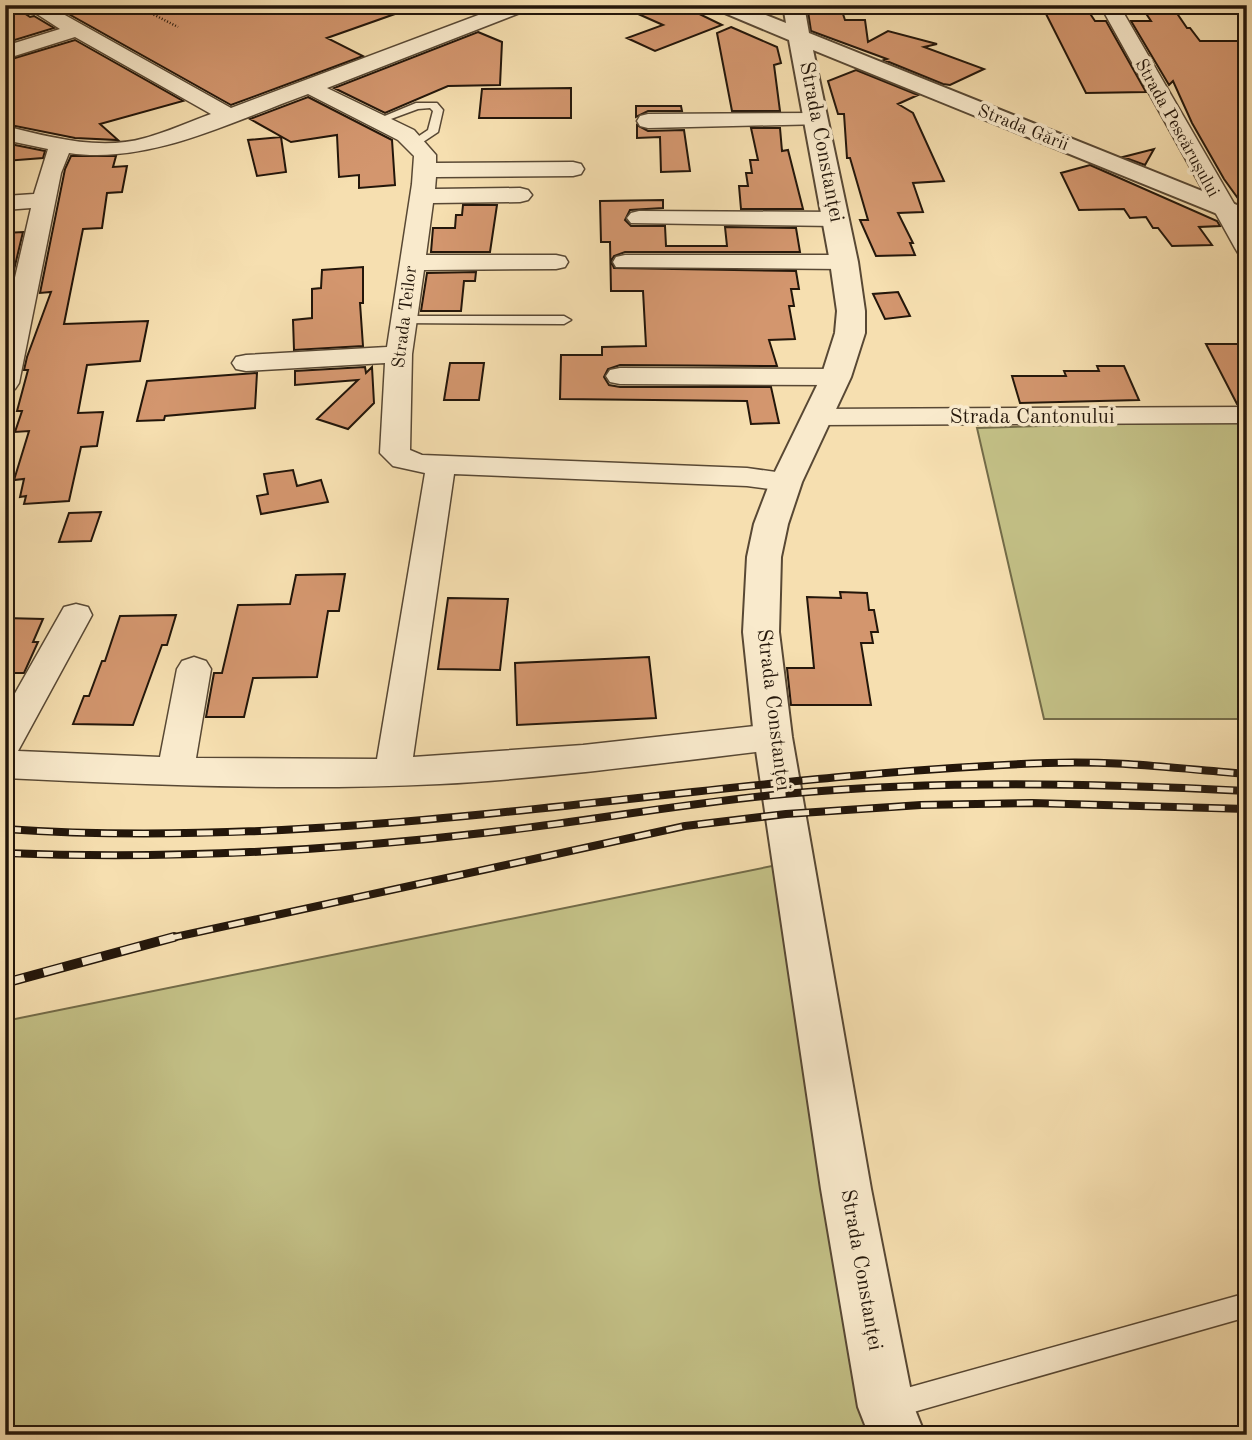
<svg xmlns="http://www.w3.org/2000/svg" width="1252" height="1440" font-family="'Old Standard TT',serif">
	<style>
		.green { fill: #c3c086; stroke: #736b48; stroke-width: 2 }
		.building { fill: #d3966e; stroke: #23160a; stroke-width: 2 }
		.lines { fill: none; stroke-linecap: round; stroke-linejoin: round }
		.service-casing { stroke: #584834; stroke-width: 3 }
		.minor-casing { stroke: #584834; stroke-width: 3 }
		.tertiary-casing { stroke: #584834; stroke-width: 4 }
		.path { stroke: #23160a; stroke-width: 2.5; stroke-dasharray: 1 2; stroke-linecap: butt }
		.service { fill: #f9eacc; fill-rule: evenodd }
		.minor { fill: #f9eacc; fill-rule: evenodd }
		.tertiary { fill: #f9eacc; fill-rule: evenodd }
		.rail-far1-casing { stroke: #23160a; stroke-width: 8 }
		.rail-casing { stroke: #23160a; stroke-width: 10 }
		.rail-far1 { stroke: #f9eacc; stroke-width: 5; stroke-dasharray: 16; stroke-linecap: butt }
		.rail { stroke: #f9eacc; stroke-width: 7; stroke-dasharray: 20; stroke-linecap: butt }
		.labels { text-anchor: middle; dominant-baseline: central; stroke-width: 7; stroke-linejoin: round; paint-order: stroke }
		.far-street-label { font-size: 18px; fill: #23160a; stroke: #f9eacc }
		.street-label { font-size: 21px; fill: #23160a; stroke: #f9eacc }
	</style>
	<rect width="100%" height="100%" fill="#f6dfb0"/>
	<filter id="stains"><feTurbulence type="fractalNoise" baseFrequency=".00286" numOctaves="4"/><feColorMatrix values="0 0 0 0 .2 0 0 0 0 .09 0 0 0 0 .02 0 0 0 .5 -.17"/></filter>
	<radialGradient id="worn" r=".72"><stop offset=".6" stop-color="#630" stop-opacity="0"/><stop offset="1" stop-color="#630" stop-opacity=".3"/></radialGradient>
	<path class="green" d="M1247 420V719H1044L977 428Z
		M807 859 901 1367 923 1435H5V1021Z"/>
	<path class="building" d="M5 5H12L30 17 34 16 54 28 5 43Z
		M68 5H408L409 9 327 38 363 56 231 105 58 8Z
		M618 5H681L722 25 655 51 627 38 663 25Z
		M807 5H840L845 20H865L868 42 888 31 937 44 924 47 984 69 950 85 943 84 884 60 887 59 811 31Z
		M1087 9 1095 21H1106L1146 92 1086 93 1044 10Z
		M1143 9H1174L1187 28H1190L1200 41H1247V206L1242 204 1224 179 1192 123 1173 81 1169 85 1131 21H1151Z
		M731 27 777 47 781 63 774 65 780 111H732L717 33Z
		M478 32 502 42 500 85 448 86 385 113 334 88Z
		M75 40 183 101 100 124 118 140 75 138 5 124V61Z
		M856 70 918 95 898 104 913 113 944 181 913 183 923 212 898 213 913 243H910L915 255 876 256 860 220H868L850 158H847L844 114H838L828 81Z
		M571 88V118H479L482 89Z
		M308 97 392 140 395 185 359 188V175L339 177 337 135 291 142 250 119Z
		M636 106H681L682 111H648L636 117Z
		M637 125 648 131 684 130 690 171 661 172 660 137 637 138Z
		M751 128H780L782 151 788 150 803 209H741L739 186H748L746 173H752L750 160H758Z
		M281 137 286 172 257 176 248 140Z
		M5 143 45 151 43 158 5 161Z
		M1154 149 1145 165 1123 157Z
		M71 156H116L113 167 127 166 122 192 107 193 102 228 83 229 64 324 148 321 140 361 87 365 78 413 103 412 97 446 81 447 69 501 24 504 26 496 20 497 24 479 14 480 29 431 15 432 22 411H17L28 370H24L27 357 51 292 40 293 65 169Z
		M1090 165 1217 221 1220 226 1199 227 1212 245 1172 246 1158 228H1153L1146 217 1130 218 1124 209 1079 210 1061 173Z
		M663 200V208L630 210 625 220 631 226H665L666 246H727L725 227 796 228 800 252H625L614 256 611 261 614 268 796 271 799 289H791L794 306H789L795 339 769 340 777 366 620 365 608 369 604 377 609 385 620 387H771L779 423 751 424 747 401 560 399 561 355H602V347L646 346 643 291H611L610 242H601L600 201Z
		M463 205H497L490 252H431L433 228H455L456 215H462Z
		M23 232 8 295 5 296V233Z
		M363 267V303H360L363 346 294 350 293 320 312 318V289L321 288 322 270Z
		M476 272 475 281H464L461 311H421L427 273Z
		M898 292 910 316 885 319 873 294Z
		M1206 344H1241L1247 355V404H1237Z
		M450 363H484L479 400H444Z
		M1097 366H1124L1139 400 1020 403 1012 376H1066L1064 371H1099Z
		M365 367 366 373 372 367 374 403 348 429 317 419 358 380 295 385V371Z
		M257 373 255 408 165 416 164 420 137 421 147 381Z
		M293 470 297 486 321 480 328 502 261 514 257 496 268 494 264 474Z
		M101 512 91 541 59 542 69 513Z
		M345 574 339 611H328L317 677 253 678 244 717H206L214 673H222L238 605 290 604 296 575Z
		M840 592 867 593 869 610H874L878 632H871L873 643H861L871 705H791L787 668H814L807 597 841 598Z
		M448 598 508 599 500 670 438 669Z
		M176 615 167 645H162L133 725 73 724 84 696H89L102 661H105L120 616Z
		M5 618 43 619 33 642H38L24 673H5Z
		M649 657 656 718 517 725 515 663Z"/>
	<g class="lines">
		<defs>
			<path id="service" d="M416 103H437L443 110 438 132 420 144 410 142 428 130 433 111 430 108 418 109 380 123 375 120Z
				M404 316H564L571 320 564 324 399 323V317Z
				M1247 1293V1317L889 1419 880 1415 876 1406 880 1397 889 1393Z"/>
			<path id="minor" d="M23 5H47L231 108 505 5H532L530 9 327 88 414 130 436 155V163L573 162 581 164 584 169 581 174 573 176 436 177 435 189 520 188 528 190 532 195 528 200 520 202 433 203 426 255H556L565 257 568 262 565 267 556 269 424 270 412 354 410 450 422 455 747 468 797 475 801 482 797 489 786 491 747 486 454 474 413 757 583 745 773 724 786 728 791 737 786 746 773 750C662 763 552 778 440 784 295 791 150 785 5 778V711L64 607 76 604 88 607 92 615 18 751 160 757 177 669 182 661 194 657 206 661 211 669 196 758 377 759 425 473 393 466 380 453 385 363 246 371 236 369 232 363 236 357 246 355 387 347 412 184 414 156 398 140 308 94C233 121 149 165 69 153L61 173 19 383 15 389 5 391V321L31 208 5 210V196L34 194 48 149 5 140V126C49 137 100 151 145 138 167 132 189 122 211 114L75 37 5 59V46L60 29Z
				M1100 5H1119L1247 226V255L1238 253 1235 248Z
				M816 113 824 114 827 119 824 124 648 128 640 126 637 121 640 116 648 114Z
				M639 211 836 212 844 214 848 219 844 224 836 226 631 223 627 218 631 213Z
				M625 255H844L853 257 856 262 853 267 844 269 616 267 613 262 616 257Z
				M620 368 836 369 846 371 850 377 846 383 836 385 620 384 610 382 606 376 610 370Z
				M1247 407V423L818 425 808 423 804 417 808 411 818 409Z"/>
			<path id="tertiary" d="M712 5H741L786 23 783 5H804L809 33 1247 209V226L813 50 858 262 865 311V333L851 377 802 482 788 524 781 557 779 632 792 737 871 1189 914 1407 925 1435H869L858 1407 821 1189 754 737 743 632 747 557 754 524 770 482 821 377 835 333 837 311 830 262 789 40 715 9Z"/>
		</defs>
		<use href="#service" class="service-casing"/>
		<use href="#minor" class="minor-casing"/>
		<use href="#tertiary" class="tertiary-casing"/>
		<path class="path" d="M135 5 178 27"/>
		<use href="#service" class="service"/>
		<use href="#minor" class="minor"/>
		<use href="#tertiary" class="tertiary"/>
		<defs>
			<path id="rail-far1" d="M5 829C354 853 699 776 1047 763 1114 760 1181 769 1247 774
				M5 853C168 860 330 851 492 832 590 821 686 803 784 794 938 780 1093 783 1247 791
				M166 939 685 826 786 814 921 805 1032 803 1247 809"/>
			<path id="rail" d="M5 983 174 937"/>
		</defs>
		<use href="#rail-far1" class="rail-far1-casing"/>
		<use href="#rail" class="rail-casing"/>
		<use href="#rail-far1" class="rail-far1"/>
		<use href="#rail" class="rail"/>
	</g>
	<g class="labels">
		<g class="far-street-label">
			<text transform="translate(1023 128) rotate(22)">Strada Gării</text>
			<text transform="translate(1177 128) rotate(61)">Strada Pescărușului</text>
			<text transform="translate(405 317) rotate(-83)">Strada Teilor</text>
		</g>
		<g class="street-label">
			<text transform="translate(821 142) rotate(79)">Strada Constanței</text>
			<text x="1032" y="417">Strada Cantonului</text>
			<text transform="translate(773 710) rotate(83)">Strada Constanței</text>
			<text transform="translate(861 1270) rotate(80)">Strada Constanței</text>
		</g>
	</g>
	<rect width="1252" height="1440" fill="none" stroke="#f6dfb0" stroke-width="28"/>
	<rect x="7" y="7" width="1238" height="1426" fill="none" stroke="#23160a" stroke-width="3.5"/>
	<rect x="14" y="14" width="1224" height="1412" fill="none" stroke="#23160a" stroke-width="2"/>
	<rect width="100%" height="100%" filter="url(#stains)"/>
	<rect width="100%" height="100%" fill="url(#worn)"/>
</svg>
